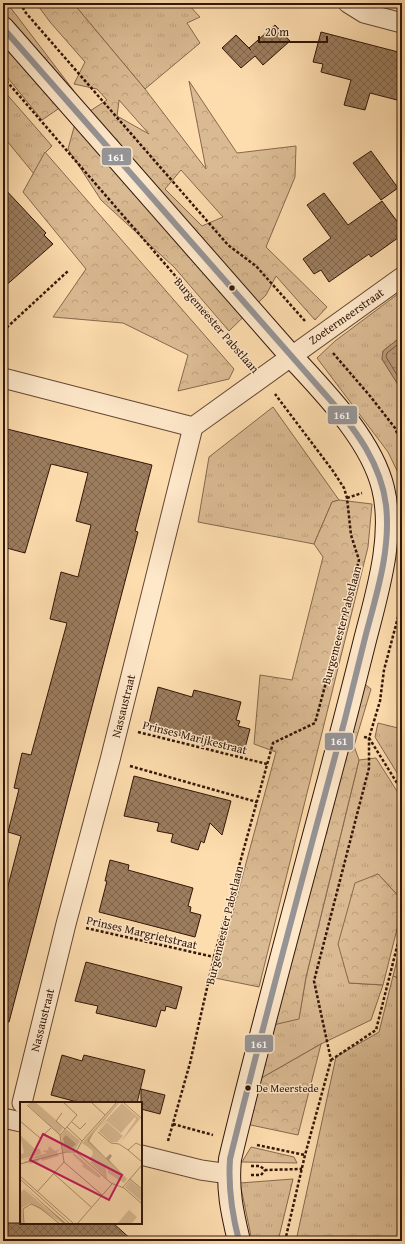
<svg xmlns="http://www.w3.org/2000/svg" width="405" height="1244" font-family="'Gentium Book Plus',serif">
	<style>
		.grass { fill: url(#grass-tufts); stroke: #86684d }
		.forest { fill: url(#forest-crowns); stroke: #86684d; fill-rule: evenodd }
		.water { fill: url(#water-ripples); stroke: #82654a }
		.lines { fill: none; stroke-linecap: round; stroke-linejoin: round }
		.shore { stroke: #75583f; stroke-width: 1 }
		.building { fill: url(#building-cross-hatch); stroke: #321608 }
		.street-casing { stroke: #654832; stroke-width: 21 }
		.secondary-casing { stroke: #321608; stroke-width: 24 }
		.path { stroke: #321608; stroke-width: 2.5; stroke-dasharray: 3 2; stroke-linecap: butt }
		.street { stroke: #fee8ca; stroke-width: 19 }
		.secondary { stroke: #fee8ca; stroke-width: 22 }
		.bus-1-casing { stroke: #fee8ca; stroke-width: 9 }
		.bus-1 { stroke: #969496; stroke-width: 6 }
		.bus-dot { fill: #321608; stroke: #fee8ca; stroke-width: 1.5 }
		.labels { text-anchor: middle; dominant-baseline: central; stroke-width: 3; stroke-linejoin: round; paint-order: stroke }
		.bus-label { font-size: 11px; fill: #321608; stroke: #fee8ca; text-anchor: start }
		.street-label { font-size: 12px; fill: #321608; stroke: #fee8ca }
		.inset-road { fill: none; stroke: #ac8d6c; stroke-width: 1 }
		.view { fill: #c2185b; fill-opacity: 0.15; stroke: #c2185b; stroke-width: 2 }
		.inset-edge { fill: none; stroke: #321608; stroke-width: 2 }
		.line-badge { stroke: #fee8ca; stroke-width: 1.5 }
		.badge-label { font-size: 11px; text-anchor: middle; font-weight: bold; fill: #fff }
	</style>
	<defs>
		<pattern id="grass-tufts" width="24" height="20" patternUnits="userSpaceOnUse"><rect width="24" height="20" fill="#daba92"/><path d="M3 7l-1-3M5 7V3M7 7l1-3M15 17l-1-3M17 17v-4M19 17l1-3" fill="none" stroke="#bc9f7c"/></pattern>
		<pattern id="forest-crowns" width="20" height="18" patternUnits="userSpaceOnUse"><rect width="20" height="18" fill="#daba92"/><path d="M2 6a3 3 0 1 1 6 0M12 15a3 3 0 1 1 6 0" fill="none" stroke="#bc9f7c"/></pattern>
		<pattern id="water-ripples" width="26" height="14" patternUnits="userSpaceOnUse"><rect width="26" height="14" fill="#b89976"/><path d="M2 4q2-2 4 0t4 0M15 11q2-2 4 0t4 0" fill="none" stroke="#967c5f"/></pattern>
		<pattern id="building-cross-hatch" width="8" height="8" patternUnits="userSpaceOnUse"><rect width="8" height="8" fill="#9c7d5e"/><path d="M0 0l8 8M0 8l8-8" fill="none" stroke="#80654c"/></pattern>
	</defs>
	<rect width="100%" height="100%" fill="#fddcae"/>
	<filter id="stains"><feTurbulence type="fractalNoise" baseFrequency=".005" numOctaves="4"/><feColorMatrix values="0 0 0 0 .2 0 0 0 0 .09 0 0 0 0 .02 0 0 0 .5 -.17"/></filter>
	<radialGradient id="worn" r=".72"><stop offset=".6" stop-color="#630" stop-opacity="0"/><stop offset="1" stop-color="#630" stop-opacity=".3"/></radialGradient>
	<path class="grass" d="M73 3H187L200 17 187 23 200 43 145 89Z
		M3 90 52 146 45 153 34 174 3 136Z
		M402 291V336L383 351 382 359 402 391V481L388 452 317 358 335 341Z
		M273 407 339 500 332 502 314 544 198 522 209 457Z
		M378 723 402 729V781L375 737Z
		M376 758 402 799V900L378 874 349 983 383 985 371 1020 321 1044 258 1080 273 1025 299 1018 306 977 359 760Z
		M393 976 402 979V1236L401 1241H296L336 1057 379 1032Z
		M251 1147 294 1157 297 1163 242 1162Z
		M293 1179 278 1241H252L240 1183Z"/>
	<path class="forest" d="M3 3H7L74 91 61 107 42 120 3 72Z
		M36 3H73L145 89 206 169 189 81 237 153 296 146 295 177 266 247 327 307 315 320 276 276 266 295 229 331 174 267 101 200 68 149 76 120 107 100 97 89 74 84 85 62 50 22ZM119 101V100L149 134 117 116ZM181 170 223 217 202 226 165 189Z
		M45 152 234 369 229 379 178 391 188 355 123 323 53 317 86 269 23 192Z
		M339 500 372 504 368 547 259 987 215 978 276 752 254 744 260 675 292 680 323 557 314 544 332 502Z
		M361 681 371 689 354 746 359 760 306 977 299 1019 273 1025Z
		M378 874 402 900V909L383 985 349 983 338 944 355 883Z
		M402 940V979L393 976Z
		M321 1044 298 1135 246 1124 258 1080Z"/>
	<path class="water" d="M402 336V391L382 359 383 351Z"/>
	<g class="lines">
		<path class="shore" d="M402 341 387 353 386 357 402 383"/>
	</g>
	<path class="building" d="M275 25 290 41 263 65 255 56 241 68 222 48 236 35 251 50 249 48Z
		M321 32 402 53V80L397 100 370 93 365 110 344 105 351 80 321 72 323 64 313 62Z
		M371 151 398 188 381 200 353 163Z
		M3 187 46 233 44 235 53 244 3 288Z
		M324 193 348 225 382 201 402 228V235L388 245 371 257 369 254 329 282 321 270 314 274 303 259 331 238 307 205Z
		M3 428 152 465 135 531 138 532 9 1022H3V905L21 836 8 832 19 789 14 788 22 753 31 755 67 623 50 619 61 572 78 577 91 525 76 521 88 473 51 464 25 553 3 547Z
		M158 687 192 697 194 690 241 702 236 720 240 721 238 726 250 729 244 752 148 727Z
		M134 776 231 801 222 835 210 823 204 843 201 841 198 850 171 842 173 834 157 831 159 823 124 816Z
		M110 860 129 865 128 870 193 888 188 906 191 907 190 912 201 915 195 937 99 912 107 881H105Z
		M86 962 182 987 176 1009 166 1006 165 1011 161 1010 156 1027 96 1013 98 1006 75 1001Z
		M62 1055 82 1061 84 1055 145 1070 137 1103H81L51 1095Z
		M141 1089 165 1095 160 1114 141 1109Z
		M3 1223H113L133 1241H17L3 1237Z"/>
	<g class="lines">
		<defs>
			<path id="street" d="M348 3 364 13 402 23
				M3 378 193 427
				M388 517 402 516
				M22 1103 66 924 110 760 193 427 402 277
				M3 1118 21 1122
				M141 1155 201 1170 229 1174"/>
			<path id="secondary" d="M3 28 291 356C324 392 371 439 383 488 395 536 377 593 365 640 355 680 345 720 334 760 299 893 262 1025 230 1159 227 1189 232 1212 239 1241"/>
		</defs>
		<use href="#street" class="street-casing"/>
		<use href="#secondary" class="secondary-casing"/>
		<path class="path" d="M20 3 26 13 228 245 256 266 305 321
			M3 77 250 362
			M3 86 7 82
			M3 331 68 271
			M333 353 370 396 395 428 402 445
			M347 498 362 493
			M138 732 267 764
			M364 737 369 738 402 791
			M130 766 257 802
			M86 928 214 957
			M331 1060 376 1030 402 927
			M173 1124 213 1135
			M168 1141 190 1063 214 957 273 743 315 723 359 560 351 535 347 498 344 488 333 471 275 394
			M257 1145 305 1155
			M251 1166H260L265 1170 302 1169
			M251 1175H261L265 1170
			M285 1241 305 1155 331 1060 314 981 369 768V738L380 701 384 670 402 602"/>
		<use href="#street" class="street"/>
		<use href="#secondary" class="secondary"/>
		<defs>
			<path id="bus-1" d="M3 28 331 401C357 432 381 464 386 505 391 548 377 593 366 634 359 663 352 691 345 719 306 866 266 1012 230 1159 228 1187 232 1214 239 1241"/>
		</defs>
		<use href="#bus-1" class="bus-1-casing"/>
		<use href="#bus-1" class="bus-1"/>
	</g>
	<g class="bus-dot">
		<circle cx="232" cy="288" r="3.5"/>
		<circle cx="248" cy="1088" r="3.5"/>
	</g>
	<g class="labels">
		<g class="bus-label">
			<text x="256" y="1088">De Meerstede</text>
		</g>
		<g class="street-label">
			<text transform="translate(346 316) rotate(-35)">Zoetermeerstraat</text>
			<text transform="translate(217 325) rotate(49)">Burgemeester Pabstlaan</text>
			<text transform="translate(341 625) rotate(-75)">Burgemeester Pabstlaan</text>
			<text transform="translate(123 706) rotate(-76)">Nassaustraat</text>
			<text transform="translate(195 737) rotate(14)">Prinses Marijkestraat</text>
			<text transform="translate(224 925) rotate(-76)">Burgemeester Pabstlaan</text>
			<text transform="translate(142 932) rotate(13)">Prinses Margrietstraat</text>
			<text transform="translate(42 1020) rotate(-76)">Nassaustraat</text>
		</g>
	</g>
	<g transform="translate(20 1102)">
		<rect width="122" height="122" fill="#fddcae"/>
		<path d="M10 0H15L35 17 43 26 39 32 8 3ZM98 0H100L67 39 107 77 104 81 88 71V68L86 66 87 77 70 60 77 58H69L73 52 72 48 62 41ZM102 4 112 14 101 27 90 18ZM46 27 60 39 55 48 43 50 41 33ZM0 33 15 47H20L21 52 1 57V52L4 51ZM110 78 122 88V100L105 85ZM4 87 44 122 10 101 2 106 3 122H1L0 91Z" fill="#daba92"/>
		<path d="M102 1 120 17 100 41 116 17 115 15 101 31 87 19 78 27ZM102 5 112 14 100 26 90 18ZM29 44 35 49 40 47 37 50 39 54 22 59 20 55 19 59 9 62 10 60H3L18 56 1 58 27 51 22 49 28 48ZM54 51 81 74 79 76 62 64 63 62 53 53Z" fill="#daba92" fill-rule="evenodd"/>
		<path d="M109 108 117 115 111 122H97Z" fill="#daba92"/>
		<path d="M87 20 103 34 97 40H91L79 29Z" fill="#daba92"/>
		<path d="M75 28 69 39 86 56 90 52 92 54 89 58 107 77 67 39ZM46 33 56 42 53 45H45L43 36ZM0 81 25 103 47 122H44Z" fill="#b89976"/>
		<path class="inset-road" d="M71 0 85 13M103 0 122 17M7 3 40 33 44 60 82 93M42 11 36 19 45 27M0 19 20 36 31 26M52 20 60 27 66 21M47 25 62 39M78 30 91 41 99 42 108 48M40 33 57 13 43 0M122 44 116 41 108 48 122 60M56 50 62 39 97 0M0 62 46 50H56L91 81 104 86 122 102M33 71 71 105M0 74 54 122M0 77 50 122M110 77 122 87M103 85 122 63M17 90 44 60M4 122 3 107 11 102 20 106 40 122M57 122 92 82"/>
		<path class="view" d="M23 32 102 73 89 98 10 58Z"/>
		<rect width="122" height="122" class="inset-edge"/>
	</g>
	<g class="line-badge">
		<rect x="101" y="147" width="31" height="19" rx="4" fill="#969496"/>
		<rect x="327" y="405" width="31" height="20" rx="4" fill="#969496"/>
		<rect x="324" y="732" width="30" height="19" rx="4" fill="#969496"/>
		<rect x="244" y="1034" width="30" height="19" rx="4" fill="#969496"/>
	</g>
	<g class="badge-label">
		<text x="116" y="161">161</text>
		<text x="342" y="419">161</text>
		<text x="339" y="745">161</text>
		<text x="259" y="1048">161</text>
	</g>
	<rect width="405" height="1244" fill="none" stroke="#fddcae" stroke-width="16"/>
	<rect x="4" y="4" width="397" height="1236" fill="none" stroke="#321608" stroke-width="2"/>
	<rect x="8" y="8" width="389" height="1228" fill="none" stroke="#321608"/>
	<path d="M259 36v6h68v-6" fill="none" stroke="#321608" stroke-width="2"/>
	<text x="265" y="36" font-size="12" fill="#321608" stroke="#fee8ca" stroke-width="3" paint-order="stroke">20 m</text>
	<rect width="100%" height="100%" filter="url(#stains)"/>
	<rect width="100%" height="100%" fill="url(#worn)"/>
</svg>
